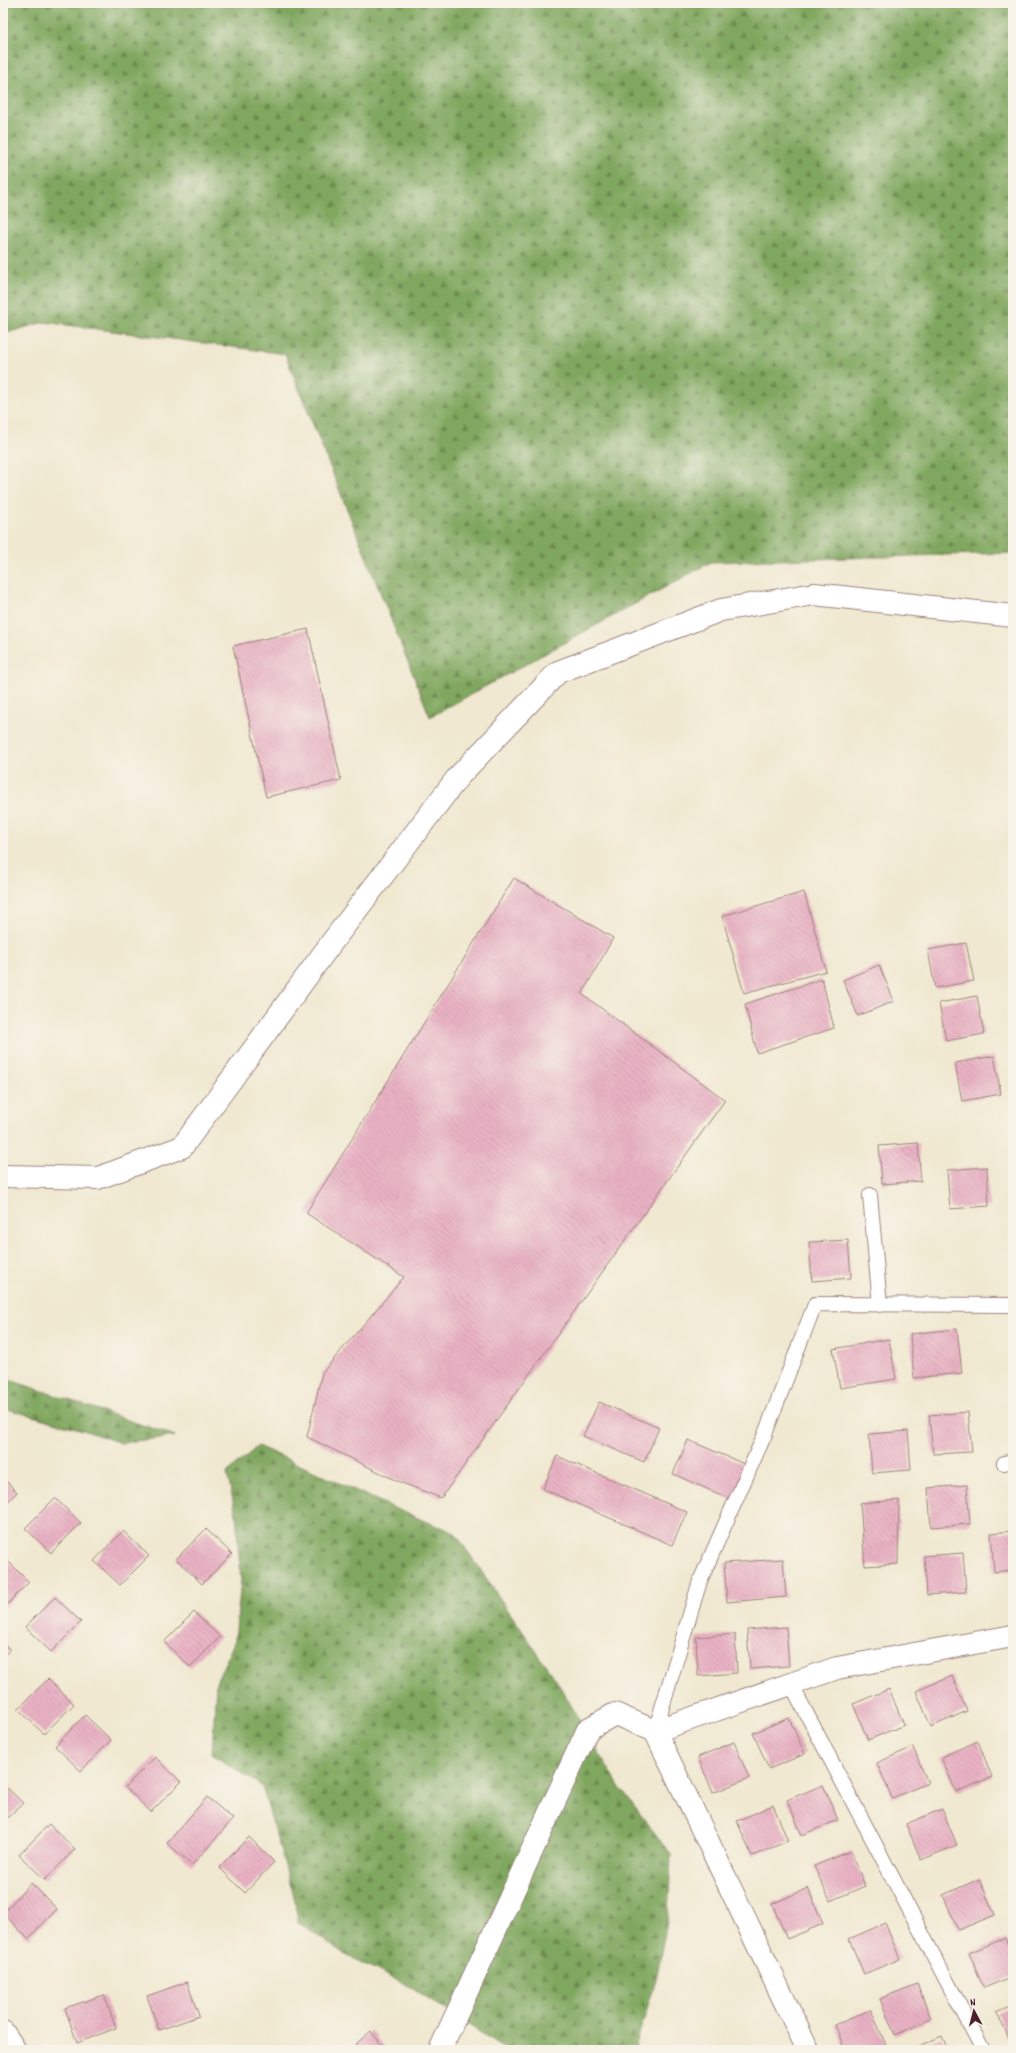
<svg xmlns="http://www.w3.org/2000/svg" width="1016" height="2053" font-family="Dekko,sans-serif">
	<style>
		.forest { fill: url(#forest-firs); stroke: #656344 }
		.building { fill: url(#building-back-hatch) }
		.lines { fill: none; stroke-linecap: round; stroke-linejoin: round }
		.service-casing { stroke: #9d847e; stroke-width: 16 }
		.minor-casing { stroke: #9d847e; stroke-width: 24 }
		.tertiary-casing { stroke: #9d847e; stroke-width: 24 }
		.service { stroke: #fff; stroke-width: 14 }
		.minor { stroke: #fff; stroke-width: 22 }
		.tertiary { stroke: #fff; stroke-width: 22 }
	</style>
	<defs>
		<pattern id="forest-firs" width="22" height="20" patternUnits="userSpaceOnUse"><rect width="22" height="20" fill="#80a75e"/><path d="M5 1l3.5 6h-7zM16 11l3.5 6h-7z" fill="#6b874e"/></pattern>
		<pattern id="building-back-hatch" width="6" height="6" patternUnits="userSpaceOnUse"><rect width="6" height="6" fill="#e9b2c4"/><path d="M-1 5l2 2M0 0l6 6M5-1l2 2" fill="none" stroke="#c999a9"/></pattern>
	</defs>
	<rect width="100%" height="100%" fill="#f7f3e8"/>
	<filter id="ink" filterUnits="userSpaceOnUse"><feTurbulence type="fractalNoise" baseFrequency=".025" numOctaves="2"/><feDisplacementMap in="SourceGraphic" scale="8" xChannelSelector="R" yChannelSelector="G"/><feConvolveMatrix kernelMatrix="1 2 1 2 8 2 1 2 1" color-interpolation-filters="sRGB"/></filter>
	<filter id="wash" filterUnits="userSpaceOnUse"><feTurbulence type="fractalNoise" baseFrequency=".012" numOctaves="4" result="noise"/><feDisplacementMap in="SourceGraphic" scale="16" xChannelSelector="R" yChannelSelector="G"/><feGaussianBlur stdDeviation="0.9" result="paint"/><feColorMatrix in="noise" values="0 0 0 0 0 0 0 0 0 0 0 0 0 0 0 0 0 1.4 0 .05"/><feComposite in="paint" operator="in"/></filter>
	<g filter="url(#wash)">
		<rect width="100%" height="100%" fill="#f0e8d0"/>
		<path class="forest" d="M3 3H1013V553L711 562 430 717 285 354 44 322 3 334Z
			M3 1371 13 1381 175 1436 121 1443 83 1430 3 1408Z
			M258 1446 403 1512 455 1533 556 1680 620 1788 671 1854 668 1916 656 1980 634 2050H507L411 1987 346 1955 298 1922 294 1897 262 1786 212 1754 216 1683 235 1640 241 1581 236 1514 227 1473Z"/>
		<g id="blocks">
			<path class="building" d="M308 629 341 780 266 797 233 646Z
				M514 878 613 938 582 994 725 1100 441 1498 397 1481 307 1437 322 1373 404 1277 306 1213Z
				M804 892 826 971 744 993 722 916Z
				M966 943 974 981 935 988 928 950Z
				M879 965 894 1001 858 1016 843 980Z
				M822 979 834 1028 757 1053 745 1004Z
				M977 996 984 1034 946 1041 939 1003Z
				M994 1056 1001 1094 962 1101 955 1063Z
				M918 1143 921 1181 882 1184 879 1146Z
				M987 1167 989 1206 950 1209 947 1170Z
				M848 1240 851 1278 812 1281 809 1242Z
				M957 1329 962 1373 914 1378 910 1334Z
				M889 1339 896 1379 840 1388 833 1349Z
				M599 1402 659 1428 644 1462 583 1436Z
				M968 1412 972 1452 933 1454 929 1415Z
				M908 1431 911 1470 872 1473 869 1434Z
				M688 1440 749 1466 733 1500 673 1474Z
				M557 1456 687 1512 672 1545 543 1489Z
				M3 1478 17 1492 3 1507Z
				M967 1485 970 1524 931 1527 928 1488Z
				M55 1498 81 1523 51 1553 25 1528Z
				M899 1500 898 1564 865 1566 860 1503Z
				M206 1529 232 1554 202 1584 176 1559Z
				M123 1531 149 1556 120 1585 94 1561Z
				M1013 1531V1570L994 1572 991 1533Z
				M963 1553 966 1592 927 1595 924 1556Z
				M4 1557 29 1582 3 1609V1558Z
				M783 1559 786 1597 727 1602 724 1563Z
				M55 1597 81 1622 51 1652 25 1627Z
				M194 1612 220 1637 190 1667 164 1642Z
				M786 1627 789 1666 750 1669 747 1630Z
				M735 1634 737 1673 698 1676 696 1637Z
				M3 1643 10 1650 3 1656Z
				M952 1676 967 1711 931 1727 916 1691Z
				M48 1679 74 1704 44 1734 18 1709Z
				M889 1689 904 1725 868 1740 853 1704Z
				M85 1715 111 1740 81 1771 55 1746Z
				M789 1718 805 1754 769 1769 753 1733Z
				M978 1741 992 1777 956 1792 941 1757Z
				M734 1742 749 1778 713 1793 698 1757Z
				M913 1747 928 1783 892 1798 877 1763Z
				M155 1757 181 1782 151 1812 125 1787Z
				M3 1784 23 1803 3 1822Z
				M823 1785 838 1820 802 1835 787 1800Z
				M207 1797 233 1819 192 1865 167 1843Z
				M773 1805 788 1841 752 1856 737 1821Z
				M942 1809 957 1845 921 1860 906 1824Z
				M49 1824 75 1849 45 1880 19 1855Z
				M249 1837 274 1862 245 1893 219 1867Z
				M851 1851 865 1886 830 1901 814 1866Z
				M979 1879 995 1915 958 1930 943 1895Z
				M31 1883 57 1909 28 1939 3 1913Z
				M808 1888 823 1924 787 1939 772 1904Z
				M885 1923 900 1959 864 1974 849 1939Z
				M1005 1938 1013 1956V1976L984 1988 969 1953Z
				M187 1982 199 2016 159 2030 147 1996Z
				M917 1984 931 2019 895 2035 880 1999Z
				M104 1995 116 2028 77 2043 65 2008Z
				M1013 2005V2049L997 2012Z
				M871 2010 886 2045 875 2050H845L835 2025Z
				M371 2031 386 2050H349Z
				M942 2036 948 2050H909Z"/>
		</g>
	</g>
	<g filter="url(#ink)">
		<use href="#blocks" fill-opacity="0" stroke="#9d847e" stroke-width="1"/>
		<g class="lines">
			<defs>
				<path id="service" d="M870 1195 880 1305
					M1004 1463 1013 1461
					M791 1684 983 2050
					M655 1731 700 1581 765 1434 815 1304 1013 1305"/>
				<path id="minor" d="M655 1731 837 1668 1013 1636
					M3 2032 15 2050
					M440 2050 588 1729 615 1714 655 1731 808 2050"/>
				<path id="tertiary" d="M3 1176 98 1178 182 1147 332 942 458 777 558 672 721 610 814 594 1013 616"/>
			</defs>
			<use href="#service" class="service-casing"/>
			<use href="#minor" class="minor-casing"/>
			<use href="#tertiary" class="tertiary-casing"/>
			<use href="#service" class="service"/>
			<use href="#minor" class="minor"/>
			<use href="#tertiary" class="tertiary"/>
		</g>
	</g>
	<rect width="1016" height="2053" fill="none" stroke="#f7f3e8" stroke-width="16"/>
	<g transform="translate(974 2011) rotate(353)" stroke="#f7f3e8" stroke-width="3" paint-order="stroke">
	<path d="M0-3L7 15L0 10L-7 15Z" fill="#4a1f2b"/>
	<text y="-6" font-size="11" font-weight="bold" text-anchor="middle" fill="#4a1f2b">N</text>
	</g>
</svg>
